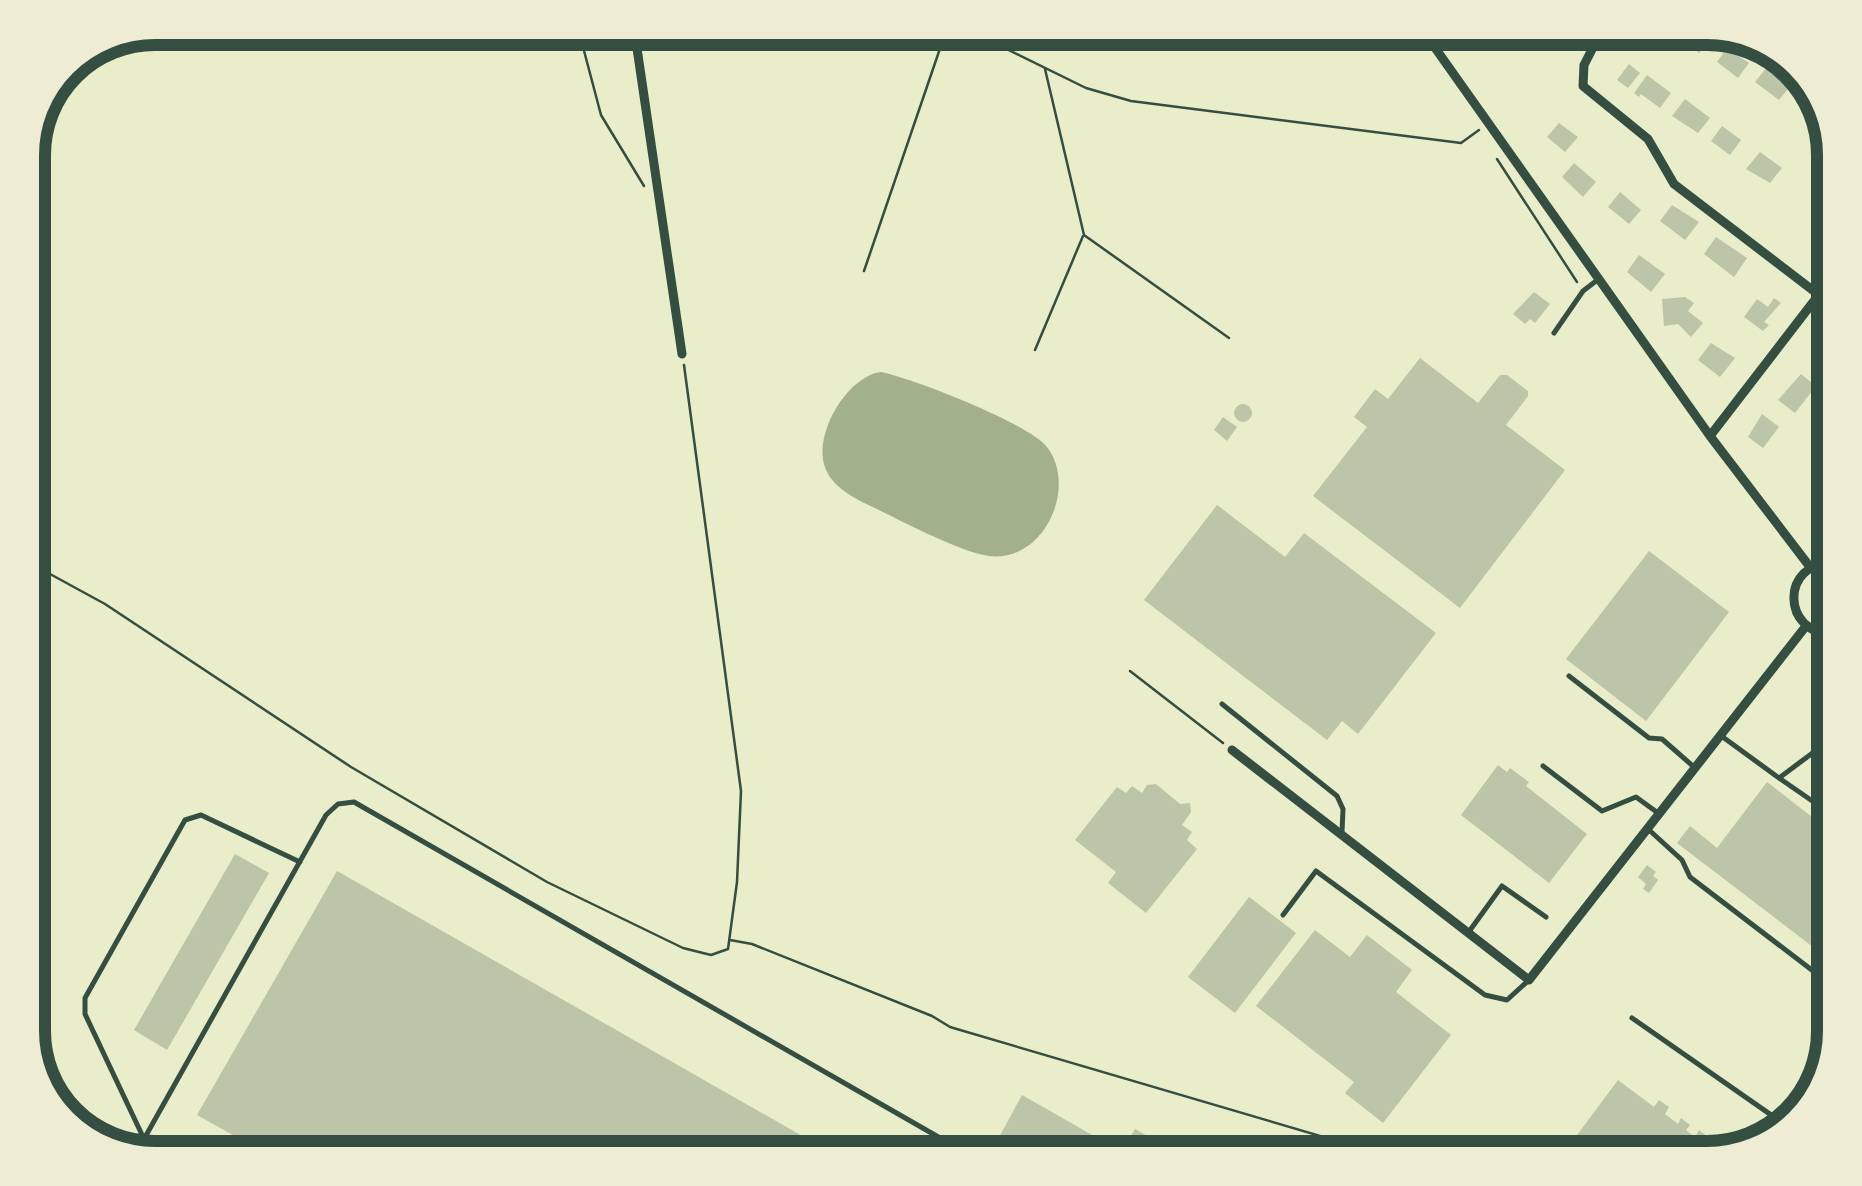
<svg xmlns="http://www.w3.org/2000/svg" width="1862" height="1186" font-family="'IBM Plex Serif',serif">
	<style>
		.water { fill: #a3b18a }
		.building { fill: #bcc5a7 }
		.lines { fill: none; stroke-linecap: round; stroke-linejoin: round }
		.path { stroke: #344e41; stroke-width: 2.5 }
		.service { stroke: #344e41; stroke-width: 5 }
		.minor { stroke: #344e41; stroke-width: 9 }
		.rim { fill: none; stroke: #344e41; stroke-width: 12 }
	</style>
	<rect width="100%" height="100%" fill="#e9edc9"/>
	<path class="water" d="M881 372C912 378 1030 424 1047 447 1078 487 1044 563 989 556 958 552 893 516 862 502 846 493 829 483 824 464 815 431 848 376 881 372Z"/>
	<path class="building" d="M1686 28H1700L1712 36 1699 53 1679 37Z
		M1732 41 1742 48 1737 55 1749 63 1738 78 1717 62Z
		M1629 64 1640 73 1628 88 1617 80Z
		M1767 67 1792 84 1779 100 1755 82Z
		M1647 75 1671 93 1660 108 1641 94 1639 97 1634 93Z
		M1812 85 1822 107 1819 111 1802 97Z
		M1685 99 1710 118 1698 133 1672 116Z
		M1559 123 1578 137 1565 152 1547 137Z
		M1722 126 1741 140 1730 155 1711 141Z
		M1760 152 1782 168 1770 183 1746 169Z
		M1574 163 1596 182 1583 197 1562 177Z
		M1620 192 1641 210 1629 224 1608 207Z
		M1672 205 1699 222 1685 240 1660 221Z
		M1834 205V232L1822 222Z
		M1716 237 1747 258 1734 277 1704 254Z
		M1639 255 1665 274 1651 292 1627 272Z
		M1534 292 1550 304 1535 323 1530 319 1525 324 1513 314Z
		M1685 297 1694 303 1688 311 1703 323 1691 337 1678 324 1664 326 1662 299Z
		M1774 298 1781 303 1764 322 1769 325 1763 331 1744 317 1757 299 1768 307Z
		M1834 332V353L1824 345Z
		M1711 343 1735 358 1720 377 1698 360Z
		M1420 358 1478 403 1500 375H1507L1528 391V396L1506 425 1565 470 1460 608 1313 496 1367 427 1354 417 1375 389 1388 399Z
		M1801 374 1816 386 1795 413 1778 400Z
		M1234 413a9 9 0 1 1 18 0a9 9 0 1 1-18 0Z
		M1762 414 1779 427 1763 448 1748 437Z
		M1223 417 1237 427 1227 441 1214 430Z
		M1827 476 1834 482V498L1825 510 1811 497Z
		M1217 505 1285 557 1304 533 1436 633 1358 734 1342 721 1327 740 1144 600Z
		M1649 551 1729 612 1646 721 1566 659Z
		M1498 765 1507 772 1510 768 1529 782 1526 786 1587 834 1549 883 1461 815Z
		M1767 782 1834 834V963L1677 843 1690 826 1717 848Z
		M1156 784 1180 804 1190 803 1191 812 1182 825 1192 832 1187 840 1197 849 1146 913 1108 883 1116 872 1075 840 1117 787 1126 793 1132 786 1142 793 1147 785Z
		M235 854 269 873 167 1050 134 1030Z
		M1647 865 1656 872 1653 876 1658 880 1649 893 1643 889 1646 884 1638 877Z
		M337 871 841 1158H274L197 1115Z
		M1249 897 1296 933 1235 1013 1188 977Z
		M1315 930 1350 957 1367 935 1412 970 1396 992 1451 1035 1383 1123 1345 1093 1354 1082 1256 1006Z
		M1618 1080 1654 1107 1659 1100 1669 1107 1665 1114 1678 1124 1681 1118 1690 1125 1686 1130 1695 1137 1699 1130 1708 1137 1704 1143 1713 1150 1718 1143 1724 1148 1721 1155 1708 1158H1560Z
		M1022 1095 1122 1152 1135 1129 1186 1158H1028L997 1141Z"/>
	<g class="lines">
		<path class="path" d="M578 28 601 115 644 186
			M964 28 1086 88 1131 101 1461 143 1479 130
			M1045 69 1084 235 1229 338
			M1497 159 1577 282
			M864 271 947 28
			M1035 350 1083 236
			M28 562 105 604 351 767 547 882 683 948 711 955 728 949 737 882 741 791 684 365
			M1130 671 1223 743
			M730 940 752 944 932 1016 950 1027 1395 1158"/>
		<path class="service" d="M1554 333 1583 291 1600 278
			M1569 676 1649 738 1662 739 1694 767
			M1222 704 1337 796 1343 809 1342 832
			M1720 735 1779 778 1834 737
			M1543 766 1602 811 1636 797 1658 813
			M1779 778 1834 816
			M1648 829 1682 860 1690 877 1834 987
			M1283 915 1316 871 1485 995 1507 1000 1529 980
			M1468 933 1502 886 1546 917
			M1632 1018 1787 1126
			M144 1139 85 1014V998L185 820 201 815 300 862
			M146 1156 144 1139 326 815 338 804 354 802 975 1158"/>
		<path class="minor" d="M634 28 682 354
			M1096 28C1151 45 1219 52 1273 28
			M1421 28 1710 436 1810 567
			M1603 28 1584 65 1583 86 1648 139 1674 184 1819 295
			M1710 436 1834 275
			M1834 563C1780 561 1781 635 1834 634
			M1232 750 1529 980 1806 626"/>
	</g>
	<path d="M0 0H1862V1186H0ZM155 45H1707A110 110 0 0 1 1817 155V1031A110 110 0 0 1 1707 1141H155A110 110 0 0 1 45 1031V155A110 110 0 0 1 155 45Z" fill="#eeecd3" fill-rule="evenodd"/>
	<path class="rim" d="M155 45H1707A110 110 0 0 1 1817 155V1031A110 110 0 0 1 1707 1141H155A110 110 0 0 1 45 1031V155A110 110 0 0 1 155 45Z"/>
</svg>
